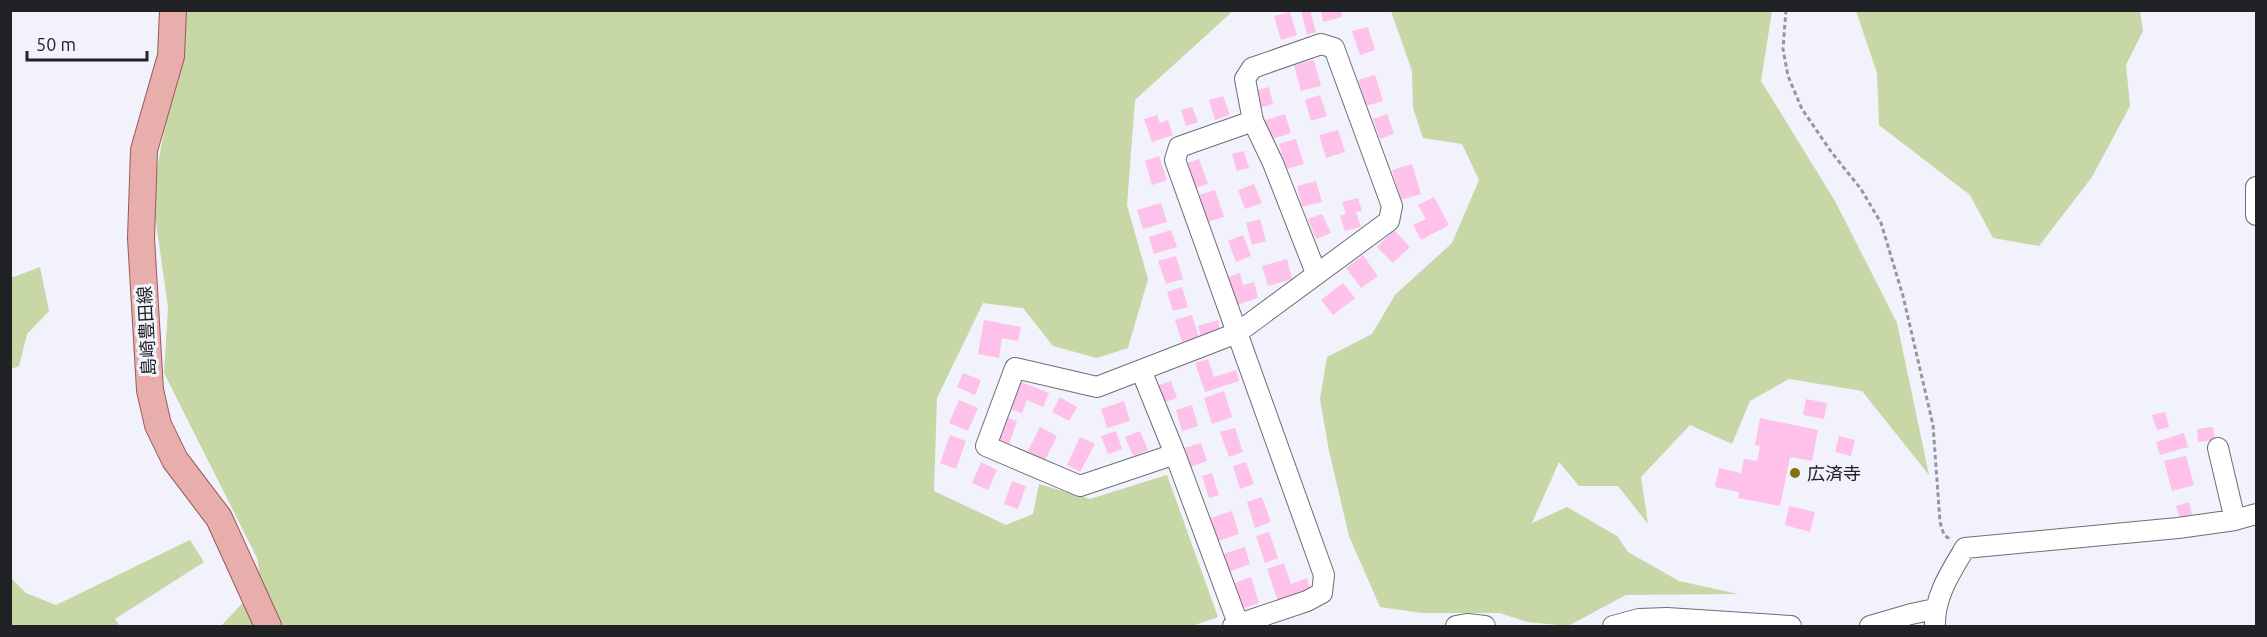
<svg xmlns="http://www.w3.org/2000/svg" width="2267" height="637" font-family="Ubuntu,'Noto Sans JP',sans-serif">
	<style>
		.green { fill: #c7d7a6 }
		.building { fill: #fec1e9 }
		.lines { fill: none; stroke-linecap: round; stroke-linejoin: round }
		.minor-casing { stroke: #6d6e76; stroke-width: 22 }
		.major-casing { stroke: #975a58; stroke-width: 28 }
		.path { stroke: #96979e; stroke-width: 3; stroke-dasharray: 4.5 3; stroke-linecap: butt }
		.minor { stroke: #fff; stroke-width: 20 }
		.major { stroke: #e7aeab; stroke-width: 26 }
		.poi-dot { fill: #807112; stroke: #f1f2fb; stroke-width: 2 }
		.labels { text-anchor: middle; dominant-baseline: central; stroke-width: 6; stroke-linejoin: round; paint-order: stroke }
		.street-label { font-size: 18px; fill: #212225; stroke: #f1f2fb }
		.poi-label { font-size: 18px; fill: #212225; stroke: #f1f2fb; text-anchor: start }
	</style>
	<rect width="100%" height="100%" fill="#f1f2fb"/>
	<path class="green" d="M187 11H1233L1135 100 1127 205 1148 279 1128 348 1097 358 1053 346 1023 308 983 303 937 398 934 491 1006 525 1033 514 1039 484 1090 499 1167 475 1218 617 1192 626H221L261 583 257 558 164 373 168 307 152 195Z
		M1391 11H1772L1761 81 1835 201 1897 323 1929 475 1862 391 1789 379 1750 401 1732 444 1690 425 1641 477 1648 524 1618 486H1579L1559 462 1532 523 1567 507 1617 536 1628 552 1679 581 1738 594 1626 595 1568 626 1527 622 1500 613H1422L1380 607 1349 536 1329 451 1320 399 1327 357 1372 334 1395 295 1452 243 1479 180 1462 144 1423 138 1413 108 1412 71Z
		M1856 11H2140L2143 31 2126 65 2130 106 2092 177 2039 246 1993 238 1970 195 1879 125 1877 73Z
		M40 267 49 311 27 334 19 366 11 369V278Z
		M190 540 204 562 115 619 120 626H11V578L26 593 56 605Z"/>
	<path class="building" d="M1301 10H1310L1316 32 1307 35Z
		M1321 10H1341L1342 17 1323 22Z
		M1290 12 1297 35 1281 40 1274 16Z
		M1368 27 1375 50 1360 55 1352 31Z
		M1314 60 1321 86 1301 91 1294 65Z
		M1375 75 1383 101 1366 106 1358 80Z
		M1269 87 1273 104 1259 108 1254 91Z
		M1320 95 1327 116 1311 121 1305 100Z
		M1223 96 1230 115 1215 120 1209 100Z
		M1192 107 1198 122 1186 126 1181 110Z
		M1285 114 1291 133 1269 140 1263 121Z
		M1387 114 1394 134 1380 139 1373 119Z
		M1157 115 1160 123 1168 120 1173 135 1152 142 1144 119Z
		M1338 130 1345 152 1326 158 1319 135Z
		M1296 139 1304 164 1286 169 1279 144Z
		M1244 151 1249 168 1237 171 1232 154Z
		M1159 156 1167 180 1152 185 1145 161Z
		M1199 159 1208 184 1192 189 1184 164Z
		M1412 164 1421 194 1401 200 1392 170Z
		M1316 181 1322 202 1302 207 1297 186Z
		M1254 184 1262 203 1245 209 1238 190Z
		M1215 190 1224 217 1208 222 1199 195Z
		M1434 197 1449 225 1421 240 1413 225 1426 219 1418 205Z
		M1358 198 1362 211 1356 212 1361 227 1345 231 1340 216 1346 214 1342 202Z
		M1161 203 1167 222 1143 229 1137 210Z
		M1322 214 1331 233 1316 239 1308 219Z
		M1260 219 1266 241 1252 245 1246 223Z
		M1171 230 1177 247 1154 254 1149 237Z
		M1394 230 1410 247 1393 263 1377 247Z
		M1243 235 1251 256 1236 262 1228 241Z
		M1363 255 1378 276 1361 288 1346 268Z
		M1176 256 1183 279 1166 284 1158 261Z
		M1287 259 1292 279 1268 286 1262 266Z
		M1240 273 1243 285 1254 282 1258 298 1236 305 1228 277Z
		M1343 283 1355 298 1333 315 1321 300Z
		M1182 287 1188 307 1173 311 1167 292Z
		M1192 315 1199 337 1182 342 1175 320Z
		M984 320 1021 327 1018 341 1002 338 999 358 978 354Z
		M1218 320 1221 333 1202 340 1198 326Z
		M1208 359 1214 377 1236 370 1239 381 1205 392 1195 363Z
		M963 373 981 380 975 395 957 387Z
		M1171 381 1177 398 1162 403 1156 386Z
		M1021 382 1049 393 1043 407 1027 400 1022 413 1010 409Z
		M1224 391 1232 417 1212 424 1204 398Z
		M1060 397 1077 407 1069 421 1052 412Z
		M1806 399 1827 403 1824 419 1803 415Z
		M959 400 978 408 968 431 949 423Z
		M1124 401 1130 421 1107 428 1101 409Z
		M1192 405 1198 426 1182 431 1176 410Z
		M2165 412 2169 427 2157 430 2152 415Z
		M1004 416 1017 421 1009 444 996 440Z
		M1760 418 1818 430 1812 461 1790 457 1780 506 1738 498 1739 492 1715 487 1719 468 1741 473 1744 459 1757 461 1760 446 1755 445Z
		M1040 427 1057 436 1045 460 1028 451Z
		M2213 427 2215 440 2198 442 2197 429Z
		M1235 428 1243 452 1229 457 1220 432Z
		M1116 431 1122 449 1108 454 1101 436Z
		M1140 431 1148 450 1133 456 1125 437Z
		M2184 433 2188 447 2160 455 2156 442Z
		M950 435 966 441 956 469 940 463Z
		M1839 436 1855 440 1851 456 1835 452Z
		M1080 437 1095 444 1080 472 1067 465Z
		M1201 443 1207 461 1190 467 1184 448Z
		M2186 456 2194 485 2172 491 2164 461Z
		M981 462 997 470 988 490 972 483Z
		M1246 462 1254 484 1240 489 1233 466Z
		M1212 473 1219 495 1209 498 1202 476Z
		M1012 481 1026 486 1018 509 1004 504Z
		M1262 497 1271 522 1255 528 1247 502Z
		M2189 502 2192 514 2180 518 2176 506Z
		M1789 506 1815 512 1810 532 1785 525Z
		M1232 511 1239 534 1218 541 1211 518Z
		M1269 532 1278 558 1265 563 1256 536Z
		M1245 547 1250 564 1229 572 1223 554Z
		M1284 563 1291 584 1307 578 1311 590 1278 601 1267 569Z
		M1251 577 1259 603 1241 609 1232 584Z"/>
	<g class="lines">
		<defs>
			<path id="minor" d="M2256 187V215
				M1141 370 1175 454 1239 626
				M2218 448 2235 520
				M1175 454 1080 486 986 446 1015 368 1097 387 1237 333 1389 221 1392 206 1334 48 1321 44 1252 68 1245 79 1253 121 1273 163 1316 273
				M1233 626 1307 601 1322 593 1324 575 1175 160 1179 147 1253 121
				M1456 626 1467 624 1485 626
				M1613 626 1639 619 1667 618 1791 626
				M1870 626 1911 614 1935 609
				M1935 626C1934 597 1950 573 1965 548L2178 528 2235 520 2256 514"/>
			<path id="major" d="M173 10 171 56 144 150 141 238 150 390 158 425 175 460 219 518 268 626"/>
		</defs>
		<use href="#minor" class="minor-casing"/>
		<use href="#major" class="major-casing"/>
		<path class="path" d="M1786 10 1783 49 1788 76 1802 109 1832 153 1861 189 1881 223 1903 296 1933 425 1940 522 1944 535 1950 539"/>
		<use href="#minor" class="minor"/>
		<use href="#major" class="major"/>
	</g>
	<circle class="poi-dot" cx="1795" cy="473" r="6"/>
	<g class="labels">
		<g class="street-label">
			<text transform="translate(146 331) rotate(-93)">島崎豊田線</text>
		</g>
		<g class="poi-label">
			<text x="1807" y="473">広済寺</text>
		</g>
	</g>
	<rect width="2267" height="637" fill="none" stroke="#212225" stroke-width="24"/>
	<path d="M27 51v9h120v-9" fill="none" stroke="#212225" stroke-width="3"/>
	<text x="36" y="51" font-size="18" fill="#212225" stroke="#f1f2fb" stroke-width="4.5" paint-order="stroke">50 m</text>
</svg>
